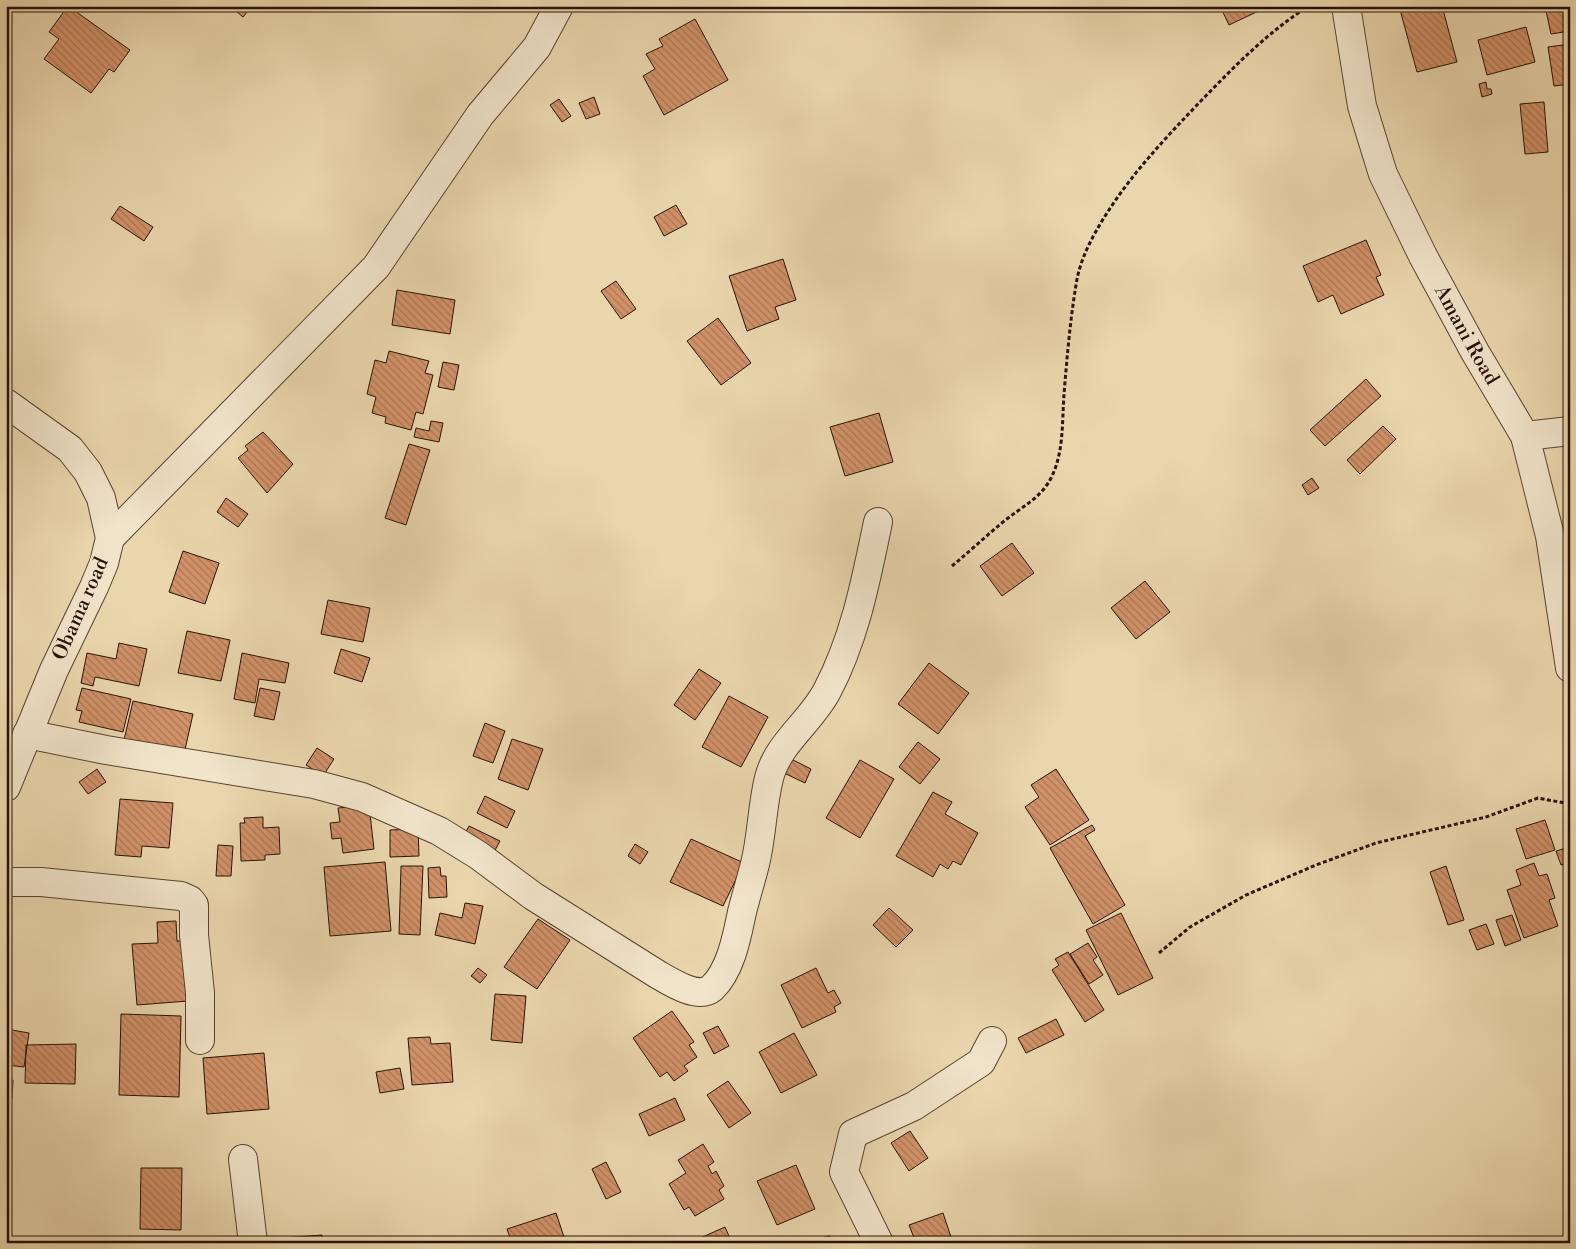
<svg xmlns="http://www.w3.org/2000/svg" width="1576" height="1249" font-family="'Libre Bodoni',serif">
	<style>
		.building { fill: url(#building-back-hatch); stroke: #271207 }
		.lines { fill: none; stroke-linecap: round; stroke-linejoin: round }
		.minor-casing { stroke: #584330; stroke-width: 30 }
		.path { stroke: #271207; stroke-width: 3; stroke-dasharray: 4 2.5; stroke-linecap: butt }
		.minor { stroke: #f1e4ca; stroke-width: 28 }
		.labels { text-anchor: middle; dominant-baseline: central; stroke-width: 4.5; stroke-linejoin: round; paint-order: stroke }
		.street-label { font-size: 20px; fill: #271207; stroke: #f1e4ca }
	</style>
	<defs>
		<pattern id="building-back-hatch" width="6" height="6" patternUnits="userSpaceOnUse" patternTransform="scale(1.25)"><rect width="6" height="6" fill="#d29269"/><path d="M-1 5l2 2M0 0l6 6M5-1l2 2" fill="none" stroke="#aa7654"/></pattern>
	</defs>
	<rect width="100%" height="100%" fill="#ead6ad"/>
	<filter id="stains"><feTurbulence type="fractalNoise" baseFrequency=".004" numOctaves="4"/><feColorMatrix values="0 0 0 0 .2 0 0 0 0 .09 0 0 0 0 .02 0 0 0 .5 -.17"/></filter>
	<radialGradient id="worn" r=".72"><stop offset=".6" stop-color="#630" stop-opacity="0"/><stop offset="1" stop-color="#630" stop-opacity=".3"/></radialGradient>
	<path class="building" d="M68 6 130 50 114 72 109 69 91 93 44 59 59 39 49 32Z
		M230 6H252L243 17Z
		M1220 6H1269L1229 25Z
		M1399 6H1442L1457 62 1417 72Z
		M1545 6H1570V31L1551 34Z
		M695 19 728 80 664 115 643 76 655 69 646 54 663 46 659 39Z
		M1526 27 1535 62 1487 75 1478 40Z
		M1570 44V84L1554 86 1548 47Z
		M1486 82 1487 89H1491L1492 94 1482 97 1479 84Z
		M594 97 600 114 586 119 579 103Z
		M559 99 571 116 562 122 550 105Z
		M1544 102 1548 152 1525 154 1520 104Z
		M676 205 687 224 664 236 654 217Z
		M120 206 153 227 144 241 111 219Z
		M1366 240 1381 275 1376 277 1384 295 1341 314 1333 295 1318 302 1303 266Z
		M783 259 796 300 775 307 779 319 747 331 729 276Z
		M616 281 636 309 621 319 601 291Z
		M397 290 455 300 450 334 392 325Z
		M718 318 751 363 721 385 687 341Z
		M389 351 429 361 425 373 433 375 423 414 416 412 411 430 385 423 386 417 372 413 376 397 367 394 375 360 386 363Z
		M443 362 459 365 454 390 438 387Z
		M1366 379 1381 396 1325 446 1310 430Z
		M879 413 893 462 845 476 830 427Z
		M431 421 443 423 439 442 414 437 416 428 429 431Z
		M1383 426 1396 439 1360 474 1347 460Z
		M263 432 293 464 267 493 238 458 248 450 245 446Z
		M409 444 430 450 406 525 385 518Z
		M1312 478 1319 488 1308 495 1302 485Z
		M226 498 248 514 238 527 217 512Z
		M1012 543 1034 573 1002 596 980 566Z
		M183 551 219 563 205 604 169 592Z
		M1145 581 1170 612 1136 639 1111 608Z
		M328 600 370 608 363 642 321 634Z
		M187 631 230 640 221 681 178 673Z
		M119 643 147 649 139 686 95 677 93 686 81 683 87 653 116 659Z
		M341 649 370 658 362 682 334 673Z
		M242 653 289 663 285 683 259 679 255 703 234 699Z
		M929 663 969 693 938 734 898 704Z
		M699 669 721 683 695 720 674 705Z
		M82 688 131 699 123 732 79 722 82 711 76 710Z
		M260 688 280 692 274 720 254 716Z
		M729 696 768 717 741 767 702 747Z
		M133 701 193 714 184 754 124 740Z
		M485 723 505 731 493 763 473 756Z
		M512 739 543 749 528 790 498 779Z
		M918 742 940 759 920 784 899 767Z
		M317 748 334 759 323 776 306 765Z
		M791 759 811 769 805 783 784 773Z
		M860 760 894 779 860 838 826 818Z
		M97 769 106 782 88 794 79 782Z
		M1056 769 1089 820 1050 845 1025 807 1039 797 1031 785Z
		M933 792 952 802 945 814 978 833 961 865 953 861 948 869 940 864 933 877 896 856Z
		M485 796 515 811 507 828 477 813Z
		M120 799 173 803 169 848 142 846 141 857 115 855Z
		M369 805 374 849 343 853 341 838 332 839 330 823 340 822 338 808Z
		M263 817V828L279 827 280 854 265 855V860L241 861 240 823H245L244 818Z
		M1545 820 1555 850 1526 859 1516 829Z
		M1092 825 1095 830 1085 836 1125 905 1093 924 1050 848Z
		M469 826 500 841 493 854 462 839Z
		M418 829 419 856 390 857V830Z
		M691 839 744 863 723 906 670 882Z
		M635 844 648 852 640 864 628 856Z
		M218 845 233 846 231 876H216Z
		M1570 847V862L1561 865 1556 851Z
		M385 862 391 931 330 936 324 867Z
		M1534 863 1539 876 1547 874 1555 898 1549 900 1558 926 1524 938 1507 890 1521 885 1516 870Z
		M401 866H423L420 935 399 934Z
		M1446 866 1464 920 1448 925 1430 872Z
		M440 867 441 876H446L447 897 429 898 428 868Z
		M465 903 483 906 475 944 435 935 440 913 462 918Z
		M889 908 913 930 896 947 873 925Z
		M1121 913 1153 978 1118 995 1086 930Z
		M1512 915 1521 940 1505 946 1496 920Z
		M538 919 570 940 537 989 504 967Z
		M176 921 177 941H183L188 1001 137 1005 132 944 158 943 157 922Z
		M1486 924 1494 944 1477 950 1469 930Z
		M1088 943 1097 957 1093 960 1103 975 1089 984 1070 954Z
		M1068 952 1104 1010 1085 1022 1052 970 1059 965 1055 959Z
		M478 968 487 975 480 983 471 976Z
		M816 968 828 993 834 990 841 1003 834 1007 836 1012 802 1028 781 985Z
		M495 994 526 996 522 1043 491 1040Z
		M672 1011 694 1042 689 1045 697 1057 684 1066 688 1071 674 1081 667 1072 660 1077 633 1038Z
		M121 1014 181 1016 179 1097 119 1095Z
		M1056 1019 1064 1035 1026 1053 1018 1038Z
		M718 1026 729 1046 714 1054 703 1033Z
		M6 1029 29 1033 24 1067 6 1065Z
		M794 1033 817 1075 781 1093 759 1052Z
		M430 1037 431 1044 450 1043 453 1082 412 1085 408 1038Z
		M76 1044 75 1084 25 1083 26 1045Z
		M264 1053 269 1109 207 1114 203 1058Z
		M400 1068 404 1089 380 1093 376 1072Z
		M6 1079 13 1080 12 1098 6 1097Z
		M728 1081 751 1113 729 1128 707 1095Z
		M675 1098 685 1120 649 1136 639 1114Z
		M910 1131 928 1158 909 1171 891 1143Z
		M703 1144 714 1162 708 1166 712 1174 716 1171 724 1186 719 1190 724 1199 695 1216 689 1207 684 1210 669 1184 686 1173 678 1160Z
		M606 1162 621 1192 606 1199 592 1169Z
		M796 1165 815 1209 777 1225 757 1181Z
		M141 1168H182L181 1230 140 1229Z
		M556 1213 566 1243H512L507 1229Z
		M943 1213 953 1243H916L909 1225Z
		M725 1227 732 1243H689Z
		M322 1235 323 1243H271V1239Z
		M830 1236 831 1243H795Z"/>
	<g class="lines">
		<defs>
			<g id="minor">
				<path id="s1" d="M1346 6 1362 106 1383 174 1423 256 1475 352 1525 436 1550 536 1570 668"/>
				<path d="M6 403 70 449 88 472 101 498 110 538 104 563 94 587 54 670 6 787"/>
				<path d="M1525 436 1570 431"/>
				<path d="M110 538 376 267 480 115 537 47 559 6"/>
				<path d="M27 734 106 750 314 784 362 797 439 831 478 855 533 896 657 974C669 981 698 1000 712 988 731 970 737 936 742 912 746 896 751 880 755 864 762 836 762 806 769 778 778 743 810 723 827 691 855 638 866 580 878 522"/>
				<path d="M6 882H41L181 896 190 900 194 905V935L200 993V1040"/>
				<path d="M243 1159 253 1243"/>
				<path d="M879 1243 844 1172 853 1134 914 1106 981 1062 992 1041"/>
			</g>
		</defs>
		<use href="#minor" class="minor-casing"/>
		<path class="path" d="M952 566C969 552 986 536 1003 522 1021 507 1042 498 1052 476 1064 451 1062 421 1064 394 1067 358 1070 321 1076 285 1079 264 1088 245 1099 226 1126 180 1160 144 1196 106 1231 70 1266 33 1309 6
			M1159 953 1190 927 1246 895 1316 865 1376 843 1486 817 1538 798 1570 804"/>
		<use href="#minor" class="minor"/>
	</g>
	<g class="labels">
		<g class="street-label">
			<text stroke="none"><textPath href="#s1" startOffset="354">Amani Road</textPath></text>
			<text transform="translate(81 609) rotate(-66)">Obama road</text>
		</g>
	</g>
	<rect width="1576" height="1249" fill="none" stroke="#ead6ad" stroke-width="25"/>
	<rect x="8" y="8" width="1561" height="1234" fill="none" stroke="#271207" stroke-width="2.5"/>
	<rect x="12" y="12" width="1551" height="1224" fill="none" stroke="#271207"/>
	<rect width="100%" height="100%" filter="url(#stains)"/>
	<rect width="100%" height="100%" fill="url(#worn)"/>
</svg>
